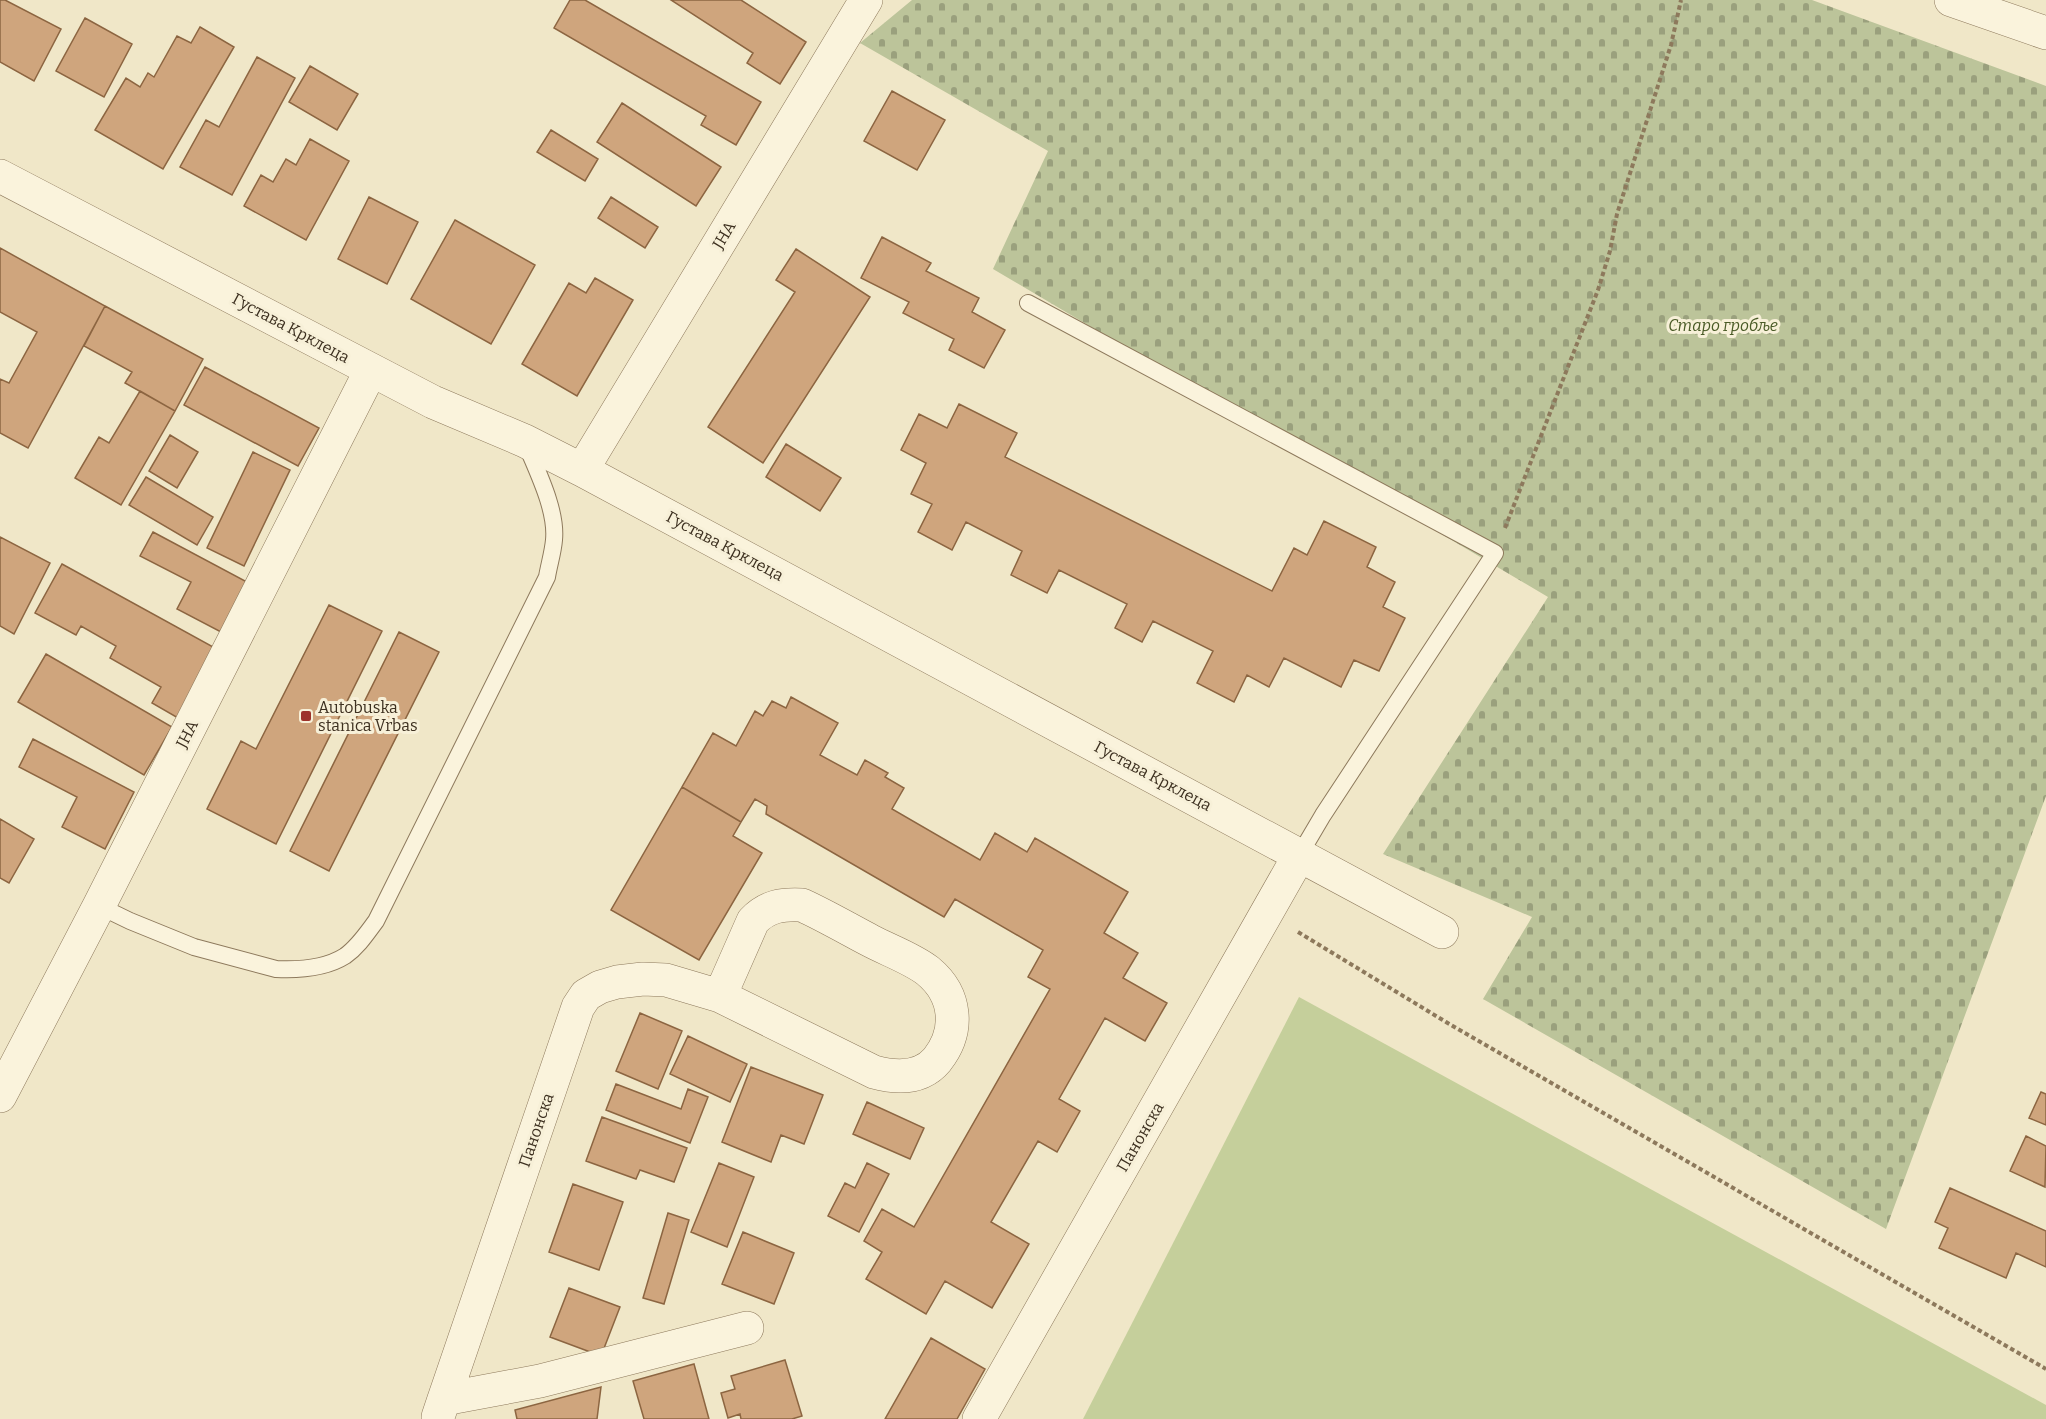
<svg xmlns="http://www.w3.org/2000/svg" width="2046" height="1419" font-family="Bitter,serif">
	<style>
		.cemetery { fill: url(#cemetery-stones) }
		.green { fill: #c5cf9b }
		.building { fill: #cfa57d; stroke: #8c6541; stroke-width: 1.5 }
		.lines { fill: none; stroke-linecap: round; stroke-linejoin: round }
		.lane-casing { stroke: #8d795c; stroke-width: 18 }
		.street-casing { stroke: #8d795c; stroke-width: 34 }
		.path { stroke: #8d795c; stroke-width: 4; stroke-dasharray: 4.5 3; stroke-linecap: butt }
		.lane { stroke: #faf3dc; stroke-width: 16 }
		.street { stroke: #faf3dc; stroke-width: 33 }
		.poi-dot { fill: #9d322a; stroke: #f7f0d8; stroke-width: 2 }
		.labels { text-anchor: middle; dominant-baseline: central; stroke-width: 6; stroke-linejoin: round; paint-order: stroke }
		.street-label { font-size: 16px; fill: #3d3020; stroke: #f7f0d8 }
		.park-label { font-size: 16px; font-style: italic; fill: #495a26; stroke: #f7f0d8 }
		.poi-label { font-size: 16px; fill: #3d3020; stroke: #f7f0d8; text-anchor: start }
	</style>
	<defs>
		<pattern id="cemetery-stones" width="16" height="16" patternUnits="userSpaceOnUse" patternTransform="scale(1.5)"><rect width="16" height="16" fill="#bcc49a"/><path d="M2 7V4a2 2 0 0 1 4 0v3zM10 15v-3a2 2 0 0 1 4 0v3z" fill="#9aa07d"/></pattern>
	</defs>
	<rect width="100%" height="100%" fill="#f0e7c8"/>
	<path class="cemetery" d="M912 0H1812L2046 86V796L1886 1229 1483 999 1532 917 1383 854 1548 597 993 269 1048 151 860 43Z"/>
	<path class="green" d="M1299 997 2046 1405V1419H1083Z"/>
	<path class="building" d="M0 0H5L61 29 34 81 0 62Z
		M570 0H585L761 102 736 145 701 125 706 116 554 28Z
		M671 0H741L806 42 780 84 747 63 753 53Z
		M85 18 132 44 104 97 56 71Z
		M200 27 234 47 163 169 95 130 126 78 140 87 148 73 154 77 177 36 191 43Z
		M257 57 295 78 232 195 180 167 206 120 219 127Z
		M310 66 358 94 337 130 289 102Z
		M892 91 945 120 917 170 864 141Z
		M622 103 721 167 696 206 597 142Z
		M551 130 598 159 585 181 537 152Z
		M310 139 349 161 306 240 244 206 261 175 273 182 286 159 296 165Z
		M369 197 418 222 387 284 338 259Z
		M611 197 658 227 645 248 598 218Z
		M455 220 535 265 491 344 411 299Z
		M882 237 931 263 926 271 979 298 972 312 1005 330 984 368 949 350 954 339 903 313 909 302 861 278Z
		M0 248 105 306 28 448 0 433V379L9 383 37 332 0 312Z
		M796 249 870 297 763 463 708 427 795 292 776 280Z
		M595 278 633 300 577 396 522 364 569 283 586 293Z
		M105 306 203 359 175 411 125 383 132 372 84 346Z
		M205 367 319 428 298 466 184 405Z
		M140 391 175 411 121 505 75 478 99 437 109 443Z
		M959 404 1017 433 1005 457 1272 591 1294 548 1307 555 1324 521 1376 547 1367 567 1395 582 1383 607 1405 618 1379 671 1354 660 1341 687 1284 658 1269 687 1247 675 1234 702 1197 683 1213 651 1153 621 1142 642 1115 628 1127 604 1059 570 1047 593 1011 575 1022 551 966 522 952 550 918 532 932 504 911 494 926 463 901 450 919 414 947 428Z
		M170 435 198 452 177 488 149 471Z
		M786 444 841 478 820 511 766 477Z
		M253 452 290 470 244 566 207 548Z
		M146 477 213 517 197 545 129 505Z
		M153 532 247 582 221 632 177 609 191 582 140 556Z
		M0 537 50 563 14 634 0 626Z
		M62 564 215 648 178 718 152 703 161 687 110 658 116 646 81 626 76 635 35 613Z
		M329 605 382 631 276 844 207 809 241 741 256 749Z
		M399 632 439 652 329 871 290 851Z
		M46 654 172 727 144 775 18 702Z
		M791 697 838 723 820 755 857 775 865 760 888 773 885 777 904 788 892 809 980 860 995 833 1027 852 1035 838 1128 892 1104 933 1138 953 1123 978 1167 1003 1145 1041 1105 1018 1059 1099 1080 1111 1057 1152 1038 1141 991 1222 1029 1244 992 1308 945 1281 926 1314 866 1279 882 1252 864 1241 882 1209 914 1227 1050 989 1028 977 1043 950 955 899 944 917 766 814 767 806 755 799 741 822 682 787 713 733 736 746 755 711 763 716 772 701 786 708Z
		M33 739 134 792 105 849 62 827 77 797 19 767Z
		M682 787 741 822 733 836 762 853 699 960 611 910Z
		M0 819 34 839 9 883 0 878Z
		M640 1013 682 1031 658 1089 616 1071Z
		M688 1036 747 1064 730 1102 670 1074Z
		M751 1067 823 1095 804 1144 781 1135 771 1162 722 1142Z
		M616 1084 681 1109 688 1089 708 1097 690 1143 606 1110Z
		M2041 1092 2046 1094V1125L2029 1118Z
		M867 1102 924 1128 910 1159 853 1134Z
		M602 1117 687 1148 674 1182 640 1170 636 1179 586 1161Z
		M2026 1136 2046 1146 2045 1187 2010 1171Z
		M719 1163 754 1177 727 1247 691 1232Z
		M867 1163 889 1174 859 1232 828 1216 845 1183 855 1188Z
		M573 1184 623 1202 599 1270 549 1252Z
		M1950 1188 2046 1231V1267L2016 1253 2006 1278 1939 1248 1948 1228 1935 1222Z
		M668 1213 689 1220 664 1304 643 1298Z
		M743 1232 794 1253 774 1304 722 1284Z
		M569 1288 620 1307 601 1356 550 1337Z
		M931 1338 985 1369 957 1419H885Z
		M785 1360 802 1416 792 1419H741L740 1414 728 1418 721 1393 735 1389 731 1376Z
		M694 1364 709 1419H644L633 1381Z
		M601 1387 597 1419H517L515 1410Z"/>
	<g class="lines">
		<defs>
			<path id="lane" d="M1028 303 1495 553 1323 815 1300 854
				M99 906 130 921 194 947 276 969C297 970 326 968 345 956 358 947 367 933 376 921L547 577C549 565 553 552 554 540 557 510 537 471 526 444"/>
			<path id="street" d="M1951 0 2046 33
				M0 176 433 402 525 441 582 470 1442 932
				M582 470 866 0
				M0 1096 99 906 371 370
				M444 1399 578 1007 586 995 600 987 617 982 643 979 666 980 720 996 874 1072C896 1078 921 1079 937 1060 960 1031 957 995 928 971 913 959 888 950 871 941 848 929 826 916 802 905 782 904 767 906 753 921L720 996
				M438 1417 444 1399 540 1381 747 1328
				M979 1419 1300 854"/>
		</defs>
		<use href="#lane" class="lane-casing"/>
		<use href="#street" class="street-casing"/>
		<path class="path" d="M1505 528 1598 290 1610 251 1617 214 1671 45 1681 0
			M1298 932 1446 1022 2046 1369"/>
		<use href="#lane" class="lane"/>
		<use href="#street" class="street"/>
	</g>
	<rect class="poi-dot" x="300" y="710" width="12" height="12" rx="3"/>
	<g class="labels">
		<g class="street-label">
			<text transform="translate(724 235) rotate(-59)">ЈНА</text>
			<text transform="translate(291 328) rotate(28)">Густава Крклеца</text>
			<text transform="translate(725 546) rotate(28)">Густава Крклеца</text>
			<text transform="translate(187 734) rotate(-63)">ЈНА</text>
			<text transform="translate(1153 776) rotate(28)">Густава Крклеца</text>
			<text transform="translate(536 1130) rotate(-71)">Панонска</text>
			<text transform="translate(1140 1137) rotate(-60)">Панонска</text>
		</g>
		<g class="park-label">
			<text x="1723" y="325">Старо гробље</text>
		</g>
		<g class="poi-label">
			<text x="318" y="707">Autobuska<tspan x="318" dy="18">stanica Vrbas</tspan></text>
		</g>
	</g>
</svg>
